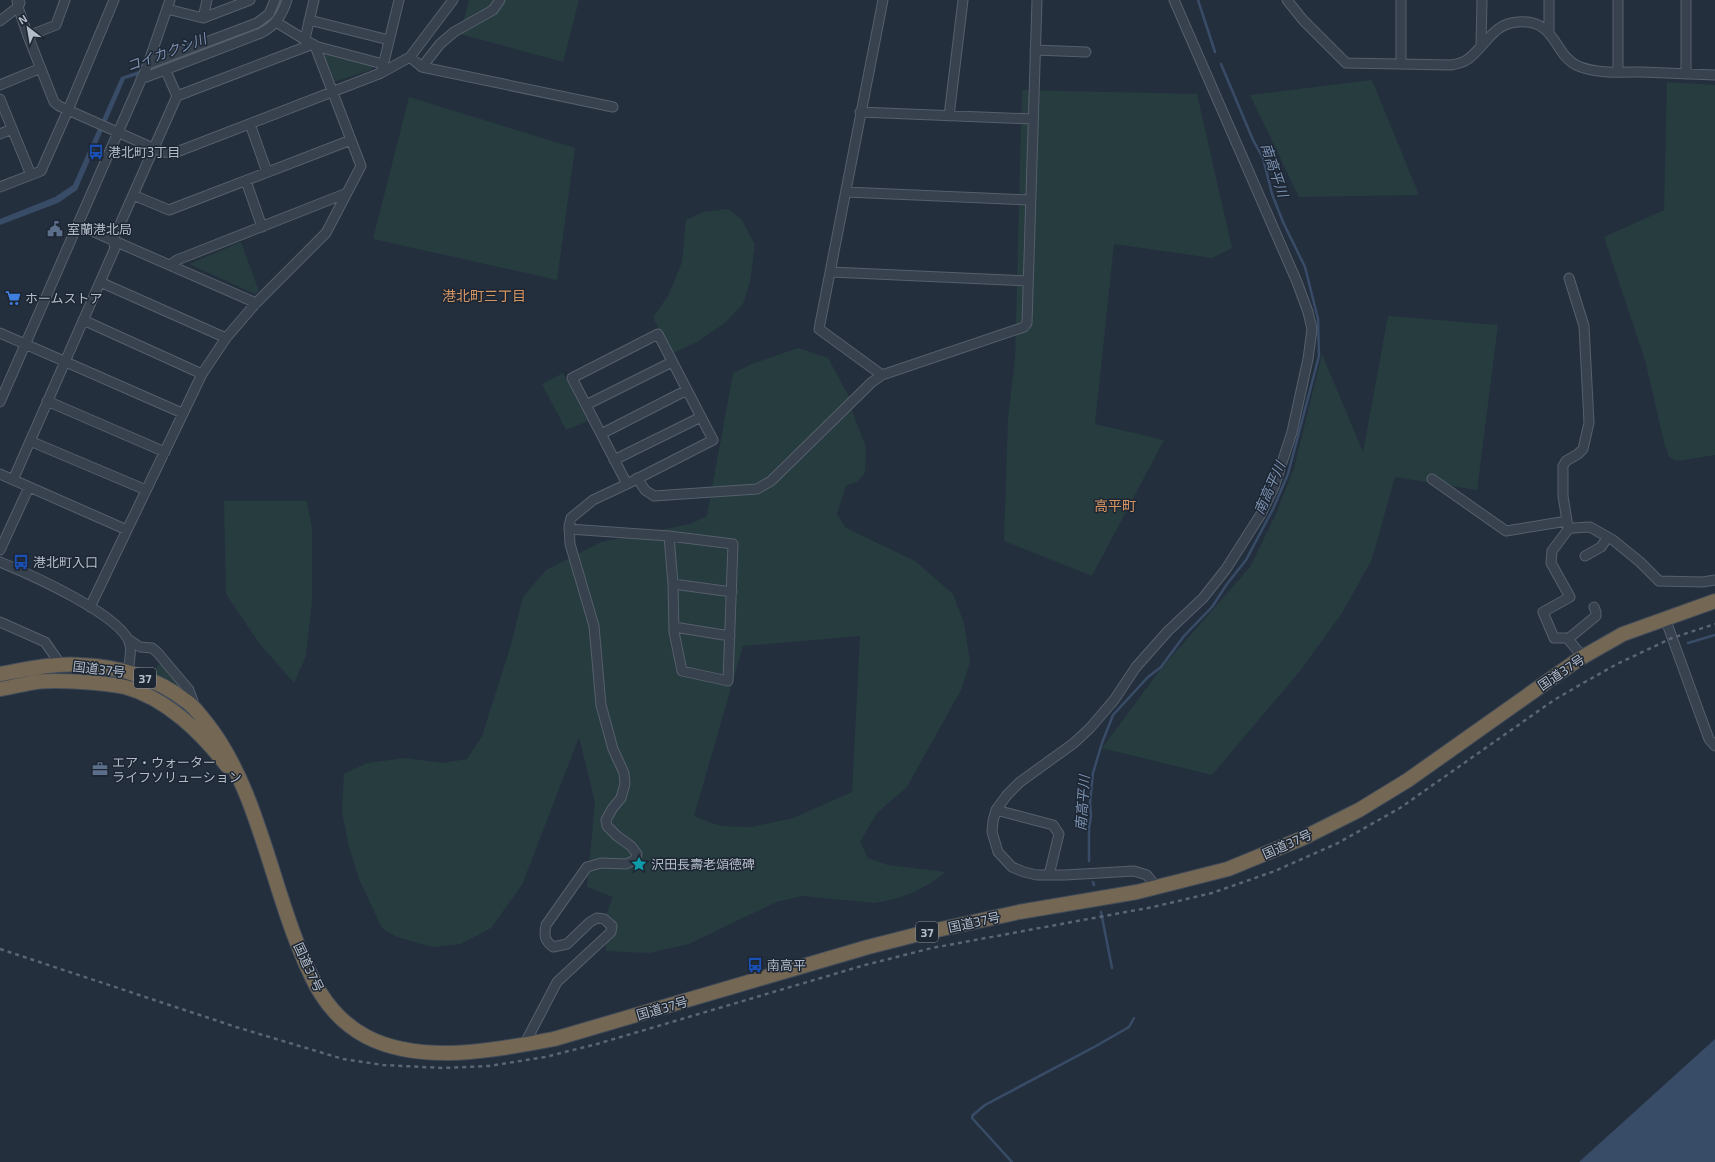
<svg xmlns="http://www.w3.org/2000/svg" width="1715" height="1162" font-family="'Exo 2','Noto Sans JP',sans-serif">
	<style>
		.green { fill: #263c3f; fill-rule: evenodd }
		.water { fill: #394c67 }
		.lines { fill: none; stroke-linecap: round; stroke-linejoin: round }
		.stream { stroke: #394c67; stroke-width: 2.5 }
		.minor-casing { stroke: #565f6c; stroke-width: 11 }
		.highway-casing { stroke: #434c59; stroke-width: 16 }
		.minor { stroke: #38414e; stroke-width: 9 }
		.highway { stroke: #746855; stroke-width: 14 }
		.rail { stroke: #5a6575; stroke-width: 2.5; stroke-dasharray: 4 4; stroke-linecap: butt }
		.labels { text-anchor: middle; dominant-baseline: central; stroke-width: 3; stroke-linejoin: round; paint-order: stroke }
		.shield { fill: #1d2633; stroke: #878f9c; stroke-width: 1 }
		.shield-label { font-size: 12px; font-weight: bold; fill: #b4bcc9 }
		.poi-label { font-size: 13px; fill: #b4bcc9; stroke: #1d2633; text-anchor: start }
		.street-label { font-size: 13px; fill: #b4bcc9; stroke: #1d2633 }
		.water-label { font-size: 14px; font-style: italic; fill: #7c92b1; stroke: #1d2633 }
		.neighbourhood-label { font-size: 14px; fill: #d59563; stroke: #1d2633 }
	</style>
	<rect width="100%" height="100%" fill="#242f3e"/>
	<path class="green" d="M469 0H579L563 62 460 34Z
		M322 50 376 63 371 70 337 81H335Z
		M1372 80 1419 195 1299 197 1250 95Z
		M1667 82 1715 85V455L1677 461 1669 457 1665 446 1645 360 1604 237 1664 210Z
		M1022 90 1197 94 1232 248 1212 258 1114 244 1095 424 1164 440 1092 576 1004 541 1008 417 1015 360Z
		M409 97 575 148 557 280 373 239Z
		M728 209 742 220 755 245 750 282 743 304 725 323 697 342 671 354 653 317 668 296 682 262 686 220 703 212Z
		M241 242 259 291 255 294 189 264Z
		M1388 316 1498 325 1477 490 1395 477 1372 559 1342 613 1300 671 1212 775 1102 748 1160 670 1250 567 1275 516 1294 468 1322 354 1363 452Z
		M798 348 828 358 853 404 852 411 866 447 865 473 858 481 846 486 837 514 846 528 915 561 953 594 964 623 970 662 961 690 907 787 877 813 860 842 868 858 888 865 946 872C921 891 905 898 874 903L802 896 776 902 689 944 649 953 606 951 604 919 613 897 587 887 595 803 579 737 522 885 491 928 460 944 433 947 397 937 382 928 359 879 348 843 342 811 344 774 367 763 405 758 442 763 467 759 482 736 510 648 523 597 546 570 601 542 690 524 707 516 733 373 752 364ZM860 636 852 792 793 818 752 827 720 826 694 816 743 646Z
		M563 373 588 421 566 430 542 384Z
		M224 501H307L312 529V601L306 656 294 683 259 643 226 594Z
		M161 663 184 690 185 692 155 676 154 674 156 667Z"/>
	<path class="water" d="M277 0H283L280 11 270 25 158 69 125 79 77 190 58 203 0 225V219L55 197 73 185 121 77 160 64 258 26Z
		M1715 1039V1162H1579Z"/>
	<g class="lines">
		<path class="stream" d="M1198 0 1215 52
			M1688 643 1715 635
			M1089 861V828L1091 816 1090 803 1093 773 1102 743 1113 715 1148 677 1161 667 1184 636 1212 607 1227 584 1246 560 1273 509 1288 474 1319 356 1318 319 1305 267 1283 222 1272 194 1263 158 1253 140 1221 64
			M1093 882 1094 885
			M1101 912 1112 968
			M1012 1162 972 1118 973 1115 985 1105 1096 1046 1129 1027 1134 1018"/>
		<defs>
			<path id="minor" d="M17 0 18 7 28 36 54 102 59 106 153 148 164 152 174 153 381 73 410 57 453 0
				M1287 0 1303 20 1346 63 1451 65C1457 64 1463 63 1468 59 1486 46 1493 23 1518 22 1557 19 1553 55 1578 66 1597 74 1622 72 1642 72 1666 73 1691 74 1715 75
				M1401 0V63
				M1618 0V72
				M1686 0V74
				M167 9 203 18 207 0
				M203 18 250 0
				M309 20 389 40
				M0 21 18 7 20 3
				M276 22 315 46 383 64
				M1549 32V0
				M28 36 56 25 65 0
				M305 39 314 0
				M1481 45 1482 0
				M1035 50 1086 52
				M410 57 422 67 613 107
				M148 64 257 23 269 14 275 0
				M422 67 440 44 454 32 493 10 500 0
				M382 70 399 0
				M166 71 177 96
				M141 79 261 33C276 25 282 15 287 0
				M0 85 41 68
				M0 99 31 175
				M860 112 1033 119
				M949 116 963 0
				M250 124 267 172
				M0 134 12 129
				M246 181 262 227
				M0 187 41 171 68 110 114 0
				M846 192 1030 200
				M133 195 169 210 351 140
				M78 225 256 303
				M170 265 177 260 347 193
				M831 272 1028 281
				M1569 278 1584 326 1589 423 1583 449 1578 454 1566 461 1563 466V496L1568 527 1573 528 1590 527 1613 540 1640 562 1659 581 1703 582 1715 580
				M100 282 226 338
				M83 320 202 374
				M0 333 182 413
				M882 375 819 329 883 0
				M47 401 165 452
				M0 402 148 64 170 0
				M586 405 672 362
				M601 434 687 390
				M30 441 146 490
				M614 460 701 417
				M0 474 127 530
				M637 478 645 490 654 496 757 489 771 481 872 382 882 375 1024 327 1027 323 1037 0
				M1432 479 1506 531 1567 521
				M13 480 115 248 113 240 177 96 313 44
				M1570 527 1552 551 1551 563 1570 597 1543 612 1554 638H1567L1583 657
				M569 529 669 536
				M669 536 733 544 728 681 682 671 674 632 673 584Z
				M0 550 29 487
				M1585 556 1601 547 1608 537
				M0 562C27 573 125 616 130 645 132 654 127 677 125 687
				M673 584 732 592
				M90 607 202 374 226 338 256 303 326 233 361 166 315 46
				M1665 618 1699 712 1709 739 1715 746
				M0 622 45 642 61 665
				M674 627 730 636
				M128 639 140 647 152 648 157 652 189 690 195 707
				M1568 639 1596 616V612L1594 607
				M996 810 1053 825 1059 834 1049 875
				M1157 888 1147 875 1134 871 1065 875H1037L1024 872 1012 867 998 852 992 832 993 821 996 810 1007 795 1020 782 1074 743 1090 728 1114 700 1136 667 1168 631 1203 598 1226 569 1261 514 1274 487 1292 432 1308 359 1312 329 1308 312 1297 282 1174 0
				M524 1045 557 982 611 932 612 926 604 919 597 918 590 922 567 944 553 947C544 940 544 935 546 925L587 867 601 863 626 864 635 860 637 854 631 846 617 836 607 826 606 820 612 809 621 798 625 784 624 773 613 749 601 705 594 626 570 544 569 526 571 518 593 500 627 484 713 440 658 334 572 378 627 484"/>
			<path id="highway" d="M0 674C27 669 54 663 81 665 118 666 157 678 186 701 194 706 199 714 205 721 252 779 268 866 294 935 310 977 325 1015 367 1037 422 1065 497 1050 554 1039L868 947 923 933 1019 912 1137 892 1228 869 1303 838 1359 810 1408 780 1579 659 1623 634 1715 601
				M0 689C12 687 24 684 36 682 51 680 67 681 82 682 96 683 111 684 125 687 166 698 202 733 227 766"/>
		</defs>
		<use href="#minor" class="minor-casing"/>
		<use href="#highway" class="highway-casing"/>
		<use href="#minor" class="minor"/>
		<use href="#highway" class="highway"/>
		<path class="rail" d="M0 949 236 1027 343 1059 383 1065 443 1068 489 1066 545 1057 597 1044 865 965 932 948 1153 907 1212 893 1275 871 1338 843 1400 808 1554 700 1585 682 1617 664 1672 638 1715 624"/>
	</g>
	<defs>
		<symbol id="bus-bare" viewBox="-9 -9 18 18"><path d="M-5-6H5V4H4V6H2V4H-2V6H-4V4H-5ZM-3.5-4V0h7V-4ZM-3.5 1.2v1.5H-2V1.2ZM2 1.2v1.5H3.5V1.2Z" fill="#1a4fb4" stroke="#1d2633" stroke-width="2.5" paint-order="stroke"/></symbol>
		<symbol id="civic-bare" viewBox="-9 -9 18 18"><path d="M-.6-6.5H3V-4.5H.6V-3L4-1V1h2V6H-6V1h2V-1L-.6-3ZM-1.2 2.5V6h2.4V2.5Z" fill="#5c6f8a" stroke="#1d2633" stroke-width="2.5" paint-order="stroke"/></symbol>
		<symbol id="supermarket-bare" viewBox="-9 -9 18 18"><path d="M-6-5.5h2.5l.6 2H6L4.5 2H-2.5L-4.4-4H-6ZM-1.5 3.2a1.3 1.3 0 1 0 .1 0ZM3 3.2a1.3 1.3 0 1 0 .1 0Z" fill="#3f7fe0" stroke="#1d2633" stroke-width="2.5" paint-order="stroke"/></symbol>
		<symbol id="office-bare" viewBox="-9 -9 18 18"><path d="M-6-3h4V-5.5h4V-3h4V5H-6ZM-1-4.5V-3h2v-1.5ZM-6 0V1H6V0Z" fill="#5c6f8a" stroke="#1d2633" stroke-width="2.5" paint-order="stroke"/></symbol>
		<symbol id="sight-bare" viewBox="-9 -9 18 18"><path d="M0-6L1.8-2.2L6-1.7L2.9 1.2L3.7 5.4L0 3.3L-3.7 5.4L-2.9 1.2L-6-1.7L-1.8-2.2Z" fill="#0f9aa8" stroke="#1d2633" stroke-width="2.5" paint-order="stroke"/></symbol>
	</defs>
	<g fill-rule="evenodd">
		<use href="#bus-bare" x="85" y="141" width="22" height="22"/>
		<use href="#civic-bare" x="44" y="218" width="22" height="22"/>
		<use href="#supermarket-bare" x="2" y="287" width="22" height="22"/>
		<use href="#bus-bare" x="10" y="551" width="22" height="22"/>
		<use href="#office-bare" x="89" y="758" width="22" height="22"/>
		<use href="#sight-bare" x="628" y="853" width="22" height="22"/>
		<use href="#bus-bare" x="744" y="954" width="22" height="22"/>
	</g>
	<g class="labels">
		<g class="shield">
			<rect x="134" y="668" width="22" height="20" rx="3"/>
			<rect x="916" y="922" width="22" height="20" rx="3"/>
		</g>
		<g class="shield-label">
			<text x="145" y="678">37</text>
			<text x="927" y="932">37</text>
		</g>
		<g class="poi-label">
			<text x="108" y="152">港北町3丁目</text>
			<text x="67" y="229">室蘭港北局</text>
			<text x="25" y="298">ホームストア</text>
			<text x="33" y="562">港北町入口</text>
			<text x="112" y="762">エア・ウォーター<tspan x="112" dy="15">ライフソリューション</tspan></text>
			<text x="651" y="864">沢田長壽老頌徳碑</text>
			<text x="767" y="965">南高平</text>
		</g>
		<g class="street-label">
			<text transform="translate(99 669) rotate(7)">国道37号</text>
			<text transform="translate(1561 672) rotate(-34)">国道37号</text>
			<text transform="translate(1287 844) rotate(-24)">国道37号</text>
			<text transform="translate(974 922) rotate(-12)">国道37号</text>
			<text transform="translate(309 967) rotate(65)">国道37号</text>
			<text transform="translate(662 1008) rotate(-16)">国道37号</text>
		</g>
		<g class="water-label">
			<text transform="translate(166 52) rotate(-20)">コイカクシ川</text>
			<text transform="translate(1275 170) rotate(71)">南高平川</text>
			<text transform="translate(1269 488) rotate(-66)">南高平川</text>
			<text transform="translate(1082 803) rotate(-86)">南高平川</text>
		</g>
		<g class="neighbourhood-label">
			<text x="484" y="295">港北町三丁目</text>
			<text x="1115" y="505">高平町</text>
		</g>
	</g>
	<g transform="translate(28 28) rotate(329)" stroke="#1d2633" stroke-width="3" paint-order="stroke">
	<path d="M0-3L7 15L0 10L-7 15Z" fill="#b4bcc9"/>
	<text y="-6" font-size="11" font-weight="bold" text-anchor="middle" fill="#b4bcc9">N</text>
	</g>
</svg>
